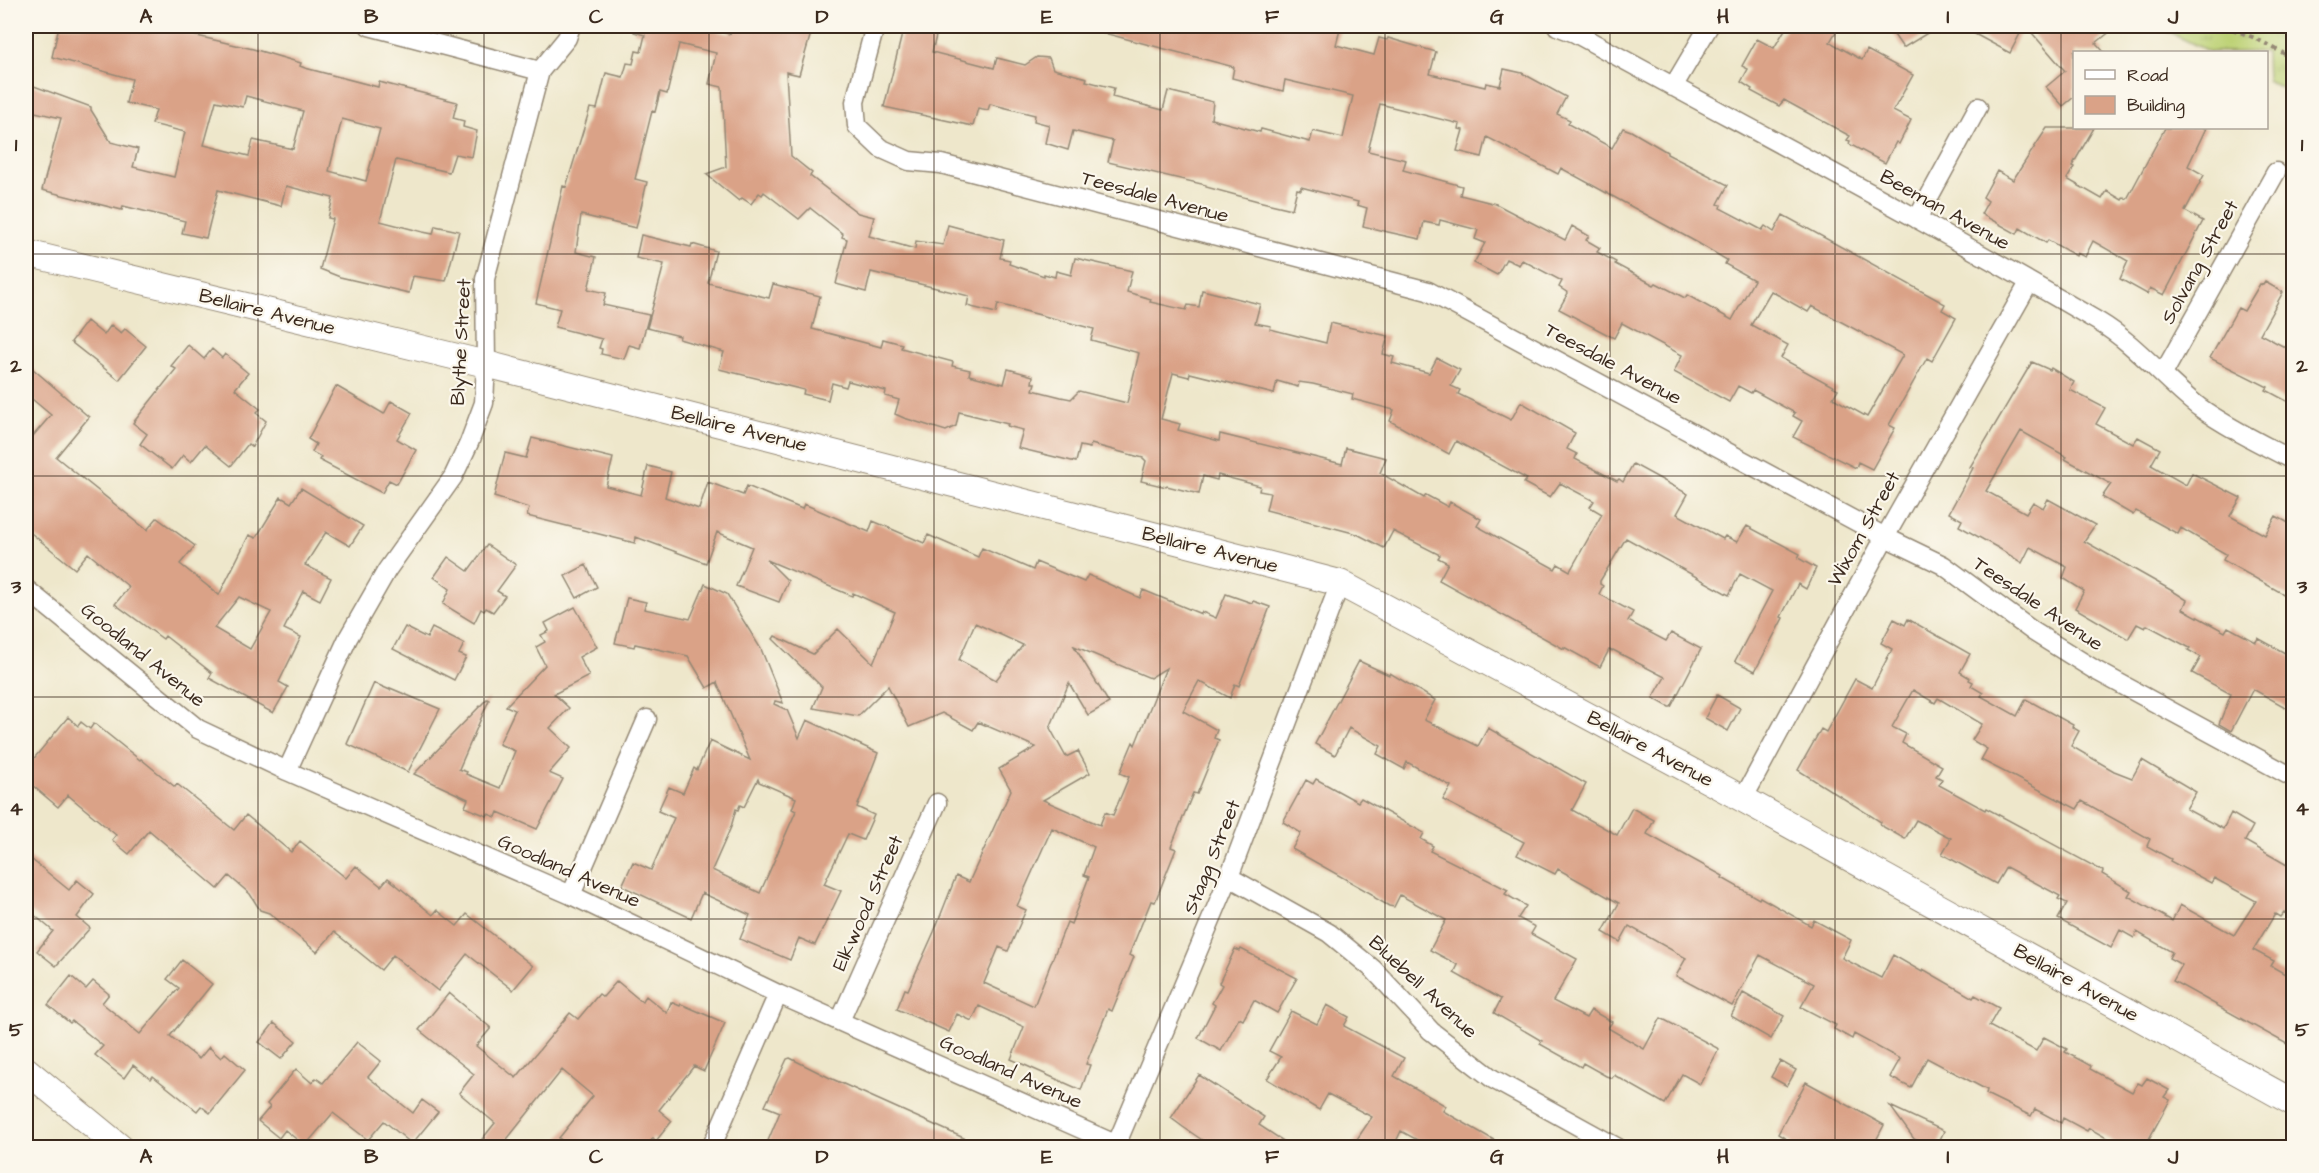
<svg xmlns="http://www.w3.org/2000/svg" width="2319" height="1173" font-family="'Architects Daughter',sans-serif">
	<style>
		.park { fill: url(#park-tufts); stroke: #7c7e4a; stroke-width: 1.5 }
		.building { fill: #daa287; fill-rule: evenodd }
		.lines { fill: none; stroke-linecap: round; stroke-linejoin: round }
		.street-casing { stroke: #948874; stroke-width: 21 }
		.secondary-casing { stroke: #948874; stroke-width: 28 }
		.path { stroke: #948874; stroke-width: 4; stroke-dasharray: 4.5 4.5; stroke-linecap: butt }
		.street { stroke: #fff; stroke-width: 18 }
		.secondary { stroke: #fff; stroke-width: 26 }
		.grid { fill: none; stroke: #3b2a1e; stroke-width: 1.5; stroke-opacity: 0.55 }
		.labels { text-anchor: middle; dominant-baseline: central; stroke-width: 4.5; stroke-linejoin: round; paint-order: stroke }
		.street-label { font-size: 20px; fill: #3b2a1e; stroke: #fbf7ec }
		.neatline { fill: none; stroke: #3b2a1e; stroke-width: 2 }
		.grid-label { font-size: 20px; text-anchor: middle; font-weight: bold; fill: #3b2a1e }
	</style>
	<defs>
		<pattern id="park-tufts" width="24" height="20" patternUnits="userSpaceOnUse" patternTransform="scale(1.5)"><rect width="24" height="20" fill="#bdd276"/><path d="M3 7l-1-3M5 7V3M7 7l1-3M15 17l-1-3M17 17v-4M19 17l1-3" fill="none" stroke="#a3b466"/></pattern>
	</defs>
	<rect width="100%" height="100%" fill="#fbf7ec"/>
	<filter id="ink" filterUnits="userSpaceOnUse"><feTurbulence type="fractalNoise" baseFrequency=".0167" numOctaves="2"/><feDisplacementMap in="SourceGraphic" scale="12" xChannelSelector="R" yChannelSelector="G"/><feConvolveMatrix kernelMatrix="1 2 1 2 8 2 1 2 1" color-interpolation-filters="sRGB"/></filter>
	<filter id="wash" filterUnits="userSpaceOnUse"><feTurbulence type="fractalNoise" baseFrequency=".008" numOctaves="4" result="noise"/><feDisplacementMap in="SourceGraphic" scale="24" xChannelSelector="R" yChannelSelector="G"/><feGaussianBlur stdDeviation="1.35" result="paint"/><feColorMatrix in="noise" values="0 0 0 0 0 0 0 0 0 0 0 0 0 0 0 0 0 1.4 0 .05"/><feComposite in="paint" operator="in"/></filter>
	<g filter="url(#wash)">
		<rect width="100%" height="100%" fill="#eee7cb"/>
		<path class="park" d="M2156 26H2293V94L2267 80 2266 52H2210Z"/>
		<g id="blocks">
			<path class="building" d="M59 26H154L253 49 301 63 300 66 305 68 378 87 379 82 457 102 453 118 464 121 463 127 477 131 472 157 455 154 449 172 396 160 380 221 423 232 433 234 435 226 459 231 446 281 413 276 409 293 340 277 320 269 333 219 328 218 333 198 286 186 281 206 218 190 206 238 182 233 185 221 123 206 122 210 42 190 61 118 26 110V83L91 107V110L111 142 138 149 133 167 174 177 185 132 152 124 156 110 126 103 132 79 52 57ZM246 96 303 111 293 149 253 140 249 156 204 145 216 101 243 107ZM342 119 380 129 366 181 329 171Z
				M635 26H698L730 34 732 27 746 30 748 26H813L799 75 786 72 791 156 812 173 810 176 858 213 874 217 869 236 915 249 916 241 943 245 948 225 1004 240 1000 258 1010 260 1009 264 1044 276V274L1055 277 1056 271 1071 275 1075 258 1132 271 1127 292 1151 299 1150 302 1186 310 1188 305 1199 307 1202 290 1260 304 1255 323 1271 326 1270 329 1326 343 1330 323 1388 336 1383 354 1394 357 1392 363 1429 373 1437 358 1460 370 1451 386 1460 390 1458 394 1511 420 1521 402 1575 433 1567 449 1577 454 1575 459 1617 481 1619 479 1623 482 1633 464 1688 494 1677 514 1723 539 1725 536 1737 542 1747 526 1800 554 1798 558 1816 568 1806 589 1798 584 1781 617 1783 618 1755 671 1735 661 1772 591 1740 574 1729 595 1626 538 1600 581V584L1603 586 1599 594 1633 612 1628 621 1666 641 1671 633 1701 649 1671 707H1669L1653 698 1665 677 1613 650 1612 651 1609 650 1600 667 1564 647V649L1439 580 1448 563 1438 558 1440 555 1393 531 1384 548 1357 534 1266 510 1270 493 1259 491 1260 486 1218 475 1217 480 1203 476 1199 494 1167 486 1166 487 1141 481 1146 461 1143 458 1091 444 1090 448 1080 446 1076 462 1018 448 1023 430 1007 426 1008 424 959 412 956 426 946 431 904 418 895 414 899 400 885 396 886 391 848 381 846 387 832 383 828 400 803 394 804 390 719 369 724 352 679 339 680 336 647 328 664 264 636 258 641 235 691 247 692 244 716 251 708 283 769 298 773 284 820 296 812 329 881 347 883 339 902 344 901 348 953 362 952 366 970 370 969 375 1004 384 1008 369 1033 376 1032 383H1035L1033 390 1061 397 1071 399 1079 391 1127 403 1139 353 1091 340 1094 329 998 304 996 313 967 306 969 296 871 272 866 292 836 284 847 239 842 237 843 234 810 208 799 219 764 192 762 195 759 193 751 204 742 198 739 201 706 174 726 167 722 87 709 84 716 53 679 44 667 94 660 92 655 112 652 111 635 179 647 182 636 228 581 215 576 252 596 257 588 289 606 293 603 305 649 315 640 348 629 345 624 359 601 354 602 349 599 348 602 339 555 327 560 309 536 303 563 186 566 187 590 108 597 109 606 73 623 77 627 63 633 64 636 51 641 52 645 35 634 32ZM1173 373 1189 377 1190 373 1274 394 1277 381 1298 387 1299 382 1313 384 1353 394 1352 399 1394 410 1390 421 1449 454 1456 441 1527 479 1524 483 1550 497 1560 483 1594 501 1590 507 1602 514 1570 571 1558 564 1555 569 1477 526 1481 519 1450 502 1448 507 1426 495 1424 498 1380 473 1386 458 1346 448 1342 464 1220 434 1219 441 1178 430 1180 424 1161 419Z
				M904 26H927L938 28 932 52 994 68 997 58 1025 65 1037 57 1049 58 1053 69 1087 78 1086 81 1114 88 1112 97 1163 110 1168 91 1213 102 1211 119 1260 132 1261 129 1310 142 1313 131 1343 138 1353 96 1285 80 1283 91 1232 78 1234 67 1100 32 1101 26H1341L1336 45 1374 55 1379 38 1387 40 1388 38 1436 52 1430 74 1485 87 1486 83 1500 86 1504 69 1522 73 1566 97 1557 114 1570 120 1568 124 1612 148 1623 128 1631 131 1667 152V154L1728 185 1718 204 1721 205 1720 208 1762 230 1765 226 1774 232 1783 215 1945 304 1942 310 1956 318 1932 361 1927 358 1889 425 1895 428 1872 469 1858 462 1856 468 1793 437 1802 421 1793 416 1795 413 1753 390 1751 393 1738 386 1729 402 1674 372 1682 355 1622 323 1614 338 1559 309 1568 293 1559 287 1562 281 1522 260 1519 265 1506 259 1497 275 1474 263 1485 243 1475 239 1478 230 1440 220 1439 225 1424 222 1420 239 1388 232 1363 226 1367 208 1357 205 1358 202 1301 187V190L1297 189 1292 209 1258 201 1206 187V185L1108 162 1113 141 1073 131 1068 150 1045 143 1049 125 1034 121 1035 115 990 104 988 110 978 108 973 126 884 107ZM1380 104 1460 124 1459 129 1463 130 1457 151 1482 157 1487 137 1558 174 1561 168 1698 243 1727 260 1725 264 1754 280 1732 320 1687 295 1685 298 1656 283 1654 285 1615 264 1616 262 1597 252 1600 248 1586 240 1589 236 1572 226 1565 240 1496 204 1460 195 1462 186 1403 170 1406 160 1368 151ZM1771 291 1808 312 1812 306 1903 355 1867 417 1833 398 1838 389 1781 358 1788 345 1751 325Z
				M1787 26H1839L1830 42 1862 60 1867 50 1913 75 1893 111 1911 120 1899 144 1896 142 1885 163 1849 144 1850 141 1847 140 1850 136 1784 100 1779 106 1751 91 1752 89 1741 82 1748 69 1742 66 1757 39 1774 48Z
				M1888 26H1939L1903 48Z
				M1960 26H2024L2010 53Z
				M2026 26H2117L2096 43 2104 52H2074V97L2063 106 2046 87 2065 71Z
				M2047 128H2094L2072 166 2074 167 2067 179 2102 199 2107 191 2122 200 2124 197 2127 199 2165 128H2206L2188 166 2204 175 2185 211 2203 221 2164 295 2150 288 2147 294 2120 279 2128 261 2093 241 2085 257 2077 253 2076 256 2048 240 2046 243 2020 228 2017 234 1981 214 1988 201 1983 197 1997 171 2013 180Z
				M2265 282 2283 292 2260 334 2294 352V405L2266 390 2268 387 2210 358 2238 308 2244 311 2260 284 2263 285Z
				M87 321 104 335 111 325 121 333 125 329 146 346 119 380 71 342Z
				M188 345 204 359 212 349 222 358 225 354 248 373 235 389 260 409 256 413 266 421 252 447 248 444 231 466 205 445 191 462 183 455 172 469 140 444 147 434 133 423 176 369 171 366Z
				M2032 362 2050 370 2051 368 2074 382 2070 390 2105 408 2096 424 2133 444 2138 437 2160 449 2151 465 2186 485 2192 473 2241 498 2230 516 2265 535 2276 516 2294 526V600L2223 560 2226 554 2181 528 2178 534 2136 511 2133 515 2102 497 2111 484 2065 459 2067 457 2021 431 1986 491 2026 513 2033 502 2043 508 2048 499 2095 525 2084 541 2176 593 2187 600 2183 609 2225 632 2228 627 2256 642 2258 638 2294 658V712L2253 689 2231 731 2219 724 2231 694 2192 673 2201 657 2188 650 2190 648 2147 625 2145 628 2137 624 2128 639 2075 608 2084 591 2063 578 2067 567 2030 547 2022 563 2000 549 1959 526 1962 520 1949 513 1973 468 1970 467Z
				M26 363 89 417 56 457 147 530 157 518 195 546 180 564 219 595 249 535 256 538 281 497 291 503 301 488 363 526 350 546 326 532 305 565 331 578 320 600 303 591 284 629 301 637 279 682 288 687 273 713 209 678 212 673 165 636 163 639 115 604 129 587 88 553 75 569 26 529V444L51 415 26 394ZM239 597 271 612 250 649 214 628Z
				M336 386 384 414 391 401 412 413 397 439 416 450 397 484 389 480 382 493 319 460 321 457 312 452 316 444 308 439Z
				M532 438 613 458 606 486 641 495 648 466 671 472 665 497 699 509 708 482 743 495 747 486 802 509 804 504 869 532 873 521 924 543 928 535 978 557 982 548 1033 570 1036 562 1084 582 1088 575 1140 598 1143 590 1201 614 1202 612 1216 618 1226 594 1252 603 1253 601 1270 607 1239 686 1235 684 1230 698 1199 681 1183 711 1217 730 1214 738 1219 740 1197 794 1193 793 1171 847 1176 849 1155 902 1151 901 1129 955 1134 957 1112 1011 1108 1009 1086 1064 1090 1065 1081 1090 1011 1059 1024 1027 979 1006 972 1021 957 1014 949 1032 897 1009 905 989 908 990 934 932 956 876 969 882 1011 790 999 769 1036 747 978 722 973 730 942 713 909 727 888 686 858 716 813 708 822 687 773 639 775 636 813 654 838 629 873 663 895 612 853 593 852 596 767 560 788 581 779 602 736 586 752 547 717 532 706 563 636 537 635 543 527 516 529 508 494 497 505 453 526 458ZM975 623 1023 645 996 680 959 660ZM1074 646 1150 678 1166 668 1135 745 1133 742 1120 773 1129 777 1113 815 1105 812 1100 825 1043 800 1090 773 1078 751 1066 757 1050 728 1069 683 1088 715 1109 703ZM1052 828 1094 847 1084 875 1089 877 1071 924 1067 922 1034 1006 984 983 999 947 1008 951 1026 910 1017 906Z
				M487 545 516 565 497 591 505 596 493 612 486 608 484 611 481 609 474 623 443 604 450 589 434 577 448 557 468 571Z
				M586 565 597 587 577 598 565 576Z
				M705 584 727 594 761 649 783 703 775 701 774 704 787 710 799 738 807 720 878 753 857 807 874 815 863 840 848 834 824 884 841 891 815 945 799 938 790 960 740 939 750 915 702 893 691 918 622 886 633 862 651 870 674 818 658 811 669 787 683 793 694 768 697 770 710 741 750 760 717 682 707 688 688 656 635 644 634 647 615 643 627 598 646 602 644 609 690 619ZM758 779 759 782 796 798 792 809 796 811 760 893 712 870 731 827 736 809 738 810 740 805 744 807Z
				M575 607 597 647 579 657 589 676 554 694 569 708 550 728 571 748 549 773 563 779 537 829 498 812 496 817 488 814 487 816 465 807 468 799 414 774 487 699 489 700 459 769 467 772 466 774 500 788 515 751 499 744 515 710 506 706 545 665 536 647 545 642 541 635 549 631 545 623Z
				M1894 619 1905 625 1908 619 1970 654 1960 672 1970 678 1969 680 1973 682 1971 686 1983 693 1981 696 2017 716 2026 699 2073 725 2072 727 2079 731 2071 746 2114 771 2132 778 2142 760 2196 792 2186 809 2223 829 2231 813 2253 826 2245 841 2294 869V917L2284 912 2280 917 2275 914 2253 950 2274 961 2271 966 2294 979V1048L2173 981 2182 965 2169 958 2172 952 2137 932 2134 938 2120 930 2111 948 2058 919 2067 903 2058 899 2060 896 2006 867 1996 884 1942 854 1951 838 1916 820 1905 839 1880 825 1881 822 1798 770 1821 729 1826 732 1855 679 1872 688 1892 649 1881 643ZM1913 690 1935 703 1938 698 1982 724 1972 740 1987 749 1981 760 2077 809 2082 801 2150 839 2147 846 2171 859 2170 861 2211 883 2214 878 2256 901 2234 935 2180 905 2172 921 2128 896 2131 891 2102 874 2103 871 1986 808 1985 810 1939 785 1942 779 1936 776 1942 766 1902 743 1906 734 1892 727Z
				M405 627 427 638 432 628 464 644 459 654 466 657 454 680 393 649Z
				M1359 661 1389 675 1390 673 1435 700 1424 720 1478 746 1488 728 1586 784 1572 810 1617 835 1632 808 1654 820 1647 834 1723 876 1722 878 1759 899 1760 897 1811 926 1814 920 1851 940 1842 958 1881 978 1893 955 1922 972 1923 969 1973 998 1975 995 1999 1008 1989 1026 2036 1051 2044 1037 2067 1049 2065 1052 2091 1066 2090 1069 2132 1092 2138 1083 2142 1085 2147 1078 2169 1090 2164 1097 2170 1100 2144 1148H2124L2089 1128 2087 1131 2063 1118 2061 1123 2035 1109 2031 1116 1986 1094 1987 1090 1927 1058 1911 1088 1890 1077 1900 1059 1854 1034 1852 1039 1834 1029 1836 1025 1801 1007 1814 984 1760 955 1732 1006 1676 976 1686 958 1629 926 1620 942 1603 932 1619 903 1558 869 1555 874 1517 855 1524 842 1443 800 1451 786 1407 762 1404 769 1377 754 1381 746 1349 728 1335 755 1315 744Z
				M374 683 390 690V688L440 709 408 772 347 744Z
				M1717 695 1740 708 1728 731 1705 718Z
				M68 717 78 726 81 722 90 729 94 723 140 760 141 759 175 787 177 784 234 830 246 815 291 852 300 841 346 878 356 866 381 886 388 878 433 915 437 910 457 926 467 914 533 966 513 990 467 954 438 991 393 955 381 970 334 932 317 952 269 913 260 910 250 894 229 876 218 889 149 830 129 854 112 840 116 835 68 795 58 807 26 780V768Z
				M1316 779 1358 802 1361 798 1424 833 1421 839 1433 846 1430 851 1508 890 1505 894 1526 906 1518 918 1535 927 1531 934 1577 959 1553 1001 1586 1018 1591 1010 1612 1022 1608 1028 1644 1049 1661 1018 1719 1049 1700 1084 1682 1074 1665 1104 1614 1075 1612 1078 1606 1076 1583 1063 1581 1067 1540 1044 1542 1041 1494 1013 1501 999 1454 973 1458 965 1430 950 1446 920 1400 895 1394 907 1389 906 1375 898 1372 894 1292 849 1301 833 1283 822 1306 780 1313 784Z
				M26 855 69 890 77 880 94 894 77 917 90 928 56 966 37 951 53 931 26 908Z
				M1235 949 1240 951 1241 949 1297 978 1277 1013 1254 1000 1243 1020 1239 1018 1221 1051 1198 1038 1215 1005 1212 1003 1222 985 1219 983Z
				M182 960 212 984 170 1036 199 1059 209 1047 221 1058 225 1053 245 1070 210 1113 201 1106 197 1111 153 1076 151 1079 133 1065 124 1078 95 1055 103 1046 72 1021 70 1023 48 1005 71 976 86 989 93 981 109 994 102 1003 140 1034 179 988 167 979Z
				M617 981 642 1002 646 996 667 1013 671 1002 680 1006 681 1004 725 1023 704 1071 694 1066 659 1110 672 1121 656 1141 653 1138 646 1148H571L559 1138 593 1096 562 1070 500 1148H475L495 1123 459 1093 474 1074 419 1030 449 993 491 1028 476 1046 516 1078 570 1013 578 1019 599 994 603 997Z
				M1743 993 1784 1016 1771 1039 1731 1016Z
				M1327 1005 1349 1017 1344 1026 1404 1058 1394 1076 1446 1106 1443 1111 1508 1148H1432L1401 1131 1393 1148H1351L1372 1117 1328 1094 1319 1110 1267 1079 1281 1057 1269 1051 1291 1011 1317 1024Z
				M274 1023 296 1041 281 1059 259 1042Z
				M357 1042 381 1061 368 1077 413 1113 422 1100 438 1112 412 1144 384 1121 368 1140 333 1113 305 1146 285 1130 279 1138 258 1121 270 1107 267 1104 296 1069 312 1083 316 1078 323 1083Z
				M790 1058 830 1078 986 1148H765L780 1112 765 1106 787 1059Z
				M1780 1061 1796 1070 1787 1086 1771 1077Z
				M1199 1075 1264 1117 1259 1125 1294 1148H1214L1183 1127 1171 1118Z
				M1806 1082 1884 1125 1872 1148H1788L1791 1142 1778 1134Z
				M1890 1106 1944 1131 1936 1148 1914 1139Z"/>
		</g>
	</g>
	<g filter="url(#ink)">
		<use href="#blocks" fill-opacity="0" stroke="#948874" stroke-width="1.5"/>
		<g class="lines">
			<defs>
				<path id="street" d="M369 26 540 71
					M875 26 855 102 857 126 880 148 909 161 941 164 1428 291 1885 537 1943 565 2034 632 2095 670 2294 778
					M1557 26 1575 33C1750 129 1927 221 2099 322 2136 344 2165 381 2199 407 2228 428 2262 444 2294 461
					M1673 87 1709 26
					M1917 219 1978 107
					M2163 374 2276 172
					M26 589 198 729 287 771 571 895 778 994 1124 1148
					M287 771 348 638 387 570 453 477 469 443 484 403 486 364 485 279 540 71 567 38 571 26
					M1743 799 1885 537 2029 283
					M1229 877 1329 933 1373 969 1431 1031 1493 1079 1618 1148
					M571 895 647 719
					M840 1021 937 803
					M1117 1143 1229 877 1340 583
					M711 1148 778 994"/>
				<path id="secondary" d="M26 253 486 364 1340 583 1743 799 2294 1103
					M26 1070 121 1148"/>
			</defs>
			<use href="#street" class="street-casing"/>
			<use href="#secondary" class="secondary-casing"/>
			<path class="path" d="M2224 26 2255 38 2294 59"/>
			<use href="#street" class="street"/>
			<use href="#secondary" class="secondary"/>
		</g>
	</g>
	<path class="grid" d="M258 26V1148M484 26V1148M709 26V1148M934 26V1148M1160 26V1148M1385 26V1148M1610 26V1148M1835 26V1148M2061 26V1148M26 254H2294M26 476H2294M26 697H2294M26 919H2294"/>
	<g class="labels">
		<g class="street-label">
			<text transform="translate(1155 197) rotate(15)">Teesdale Avenue</text>
			<text transform="translate(1945 210) rotate(29)">Beeman Avenue</text>
			<text transform="translate(2200 262) rotate(-61)">Solvang Street</text>
			<text transform="translate(267 312) rotate(14)">Bellaire Avenue</text>
			<text transform="translate(461 342) rotate(-87)">Blythe Street</text>
			<text transform="translate(1613 364) rotate(28)">Teesdale Avenue</text>
			<text transform="translate(739 429) rotate(14)">Bellaire Avenue</text>
			<text transform="translate(1864 529) rotate(-61)">Wixom Street</text>
			<text transform="translate(1210 550) rotate(14)">Bellaire Avenue</text>
			<text transform="translate(2038 604) rotate(34)">Teesdale Avenue</text>
			<text transform="translate(143 655) rotate(39)">Goodland Avenue</text>
			<text transform="translate(1650 749) rotate(28)">Bellaire Avenue</text>
			<text transform="translate(1212 857) rotate(-68)">Stagg Street</text>
			<text transform="translate(569 871) rotate(24)">Goodland Avenue</text>
			<text transform="translate(868 903) rotate(-66)">Elkwood Street</text>
			<text transform="translate(2076 983) rotate(29)">Bellaire Avenue</text>
			<text transform="translate(1423 987) rotate(43)">Bluebell Avenue</text>
			<text transform="translate(1011 1072) rotate(24)">Goodland Avenue</text>
		</g>
	</g>
	<rect width="2319" height="1173" fill="none" stroke="#fbf7ec" stroke-width="66"/>
	<rect x="2073" y="51" width="195" height="78" fill="#fbf7ec" stroke="#aea59a" stroke-width="1.5"/>
	<rect x="2085" y="70" width="30" height="9" fill="#ffffff" stroke="#aea59a" stroke-width="1.5"/>
	<text x="2127" y="81" font-size="18" fill="#3b2a1e">Road</text>
	<rect x="2085" y="96" width="30" height="18" fill="#daa287" stroke="#aea59a" stroke-width="1.5"/>
	<text x="2127" y="111" font-size="18" fill="#3b2a1e">Building</text>
	<rect x="33" y="33" width="2253" height="1107" class="neatline"/>
	<g class="grid-label">
		<text x="146" y="23">A</text>
		<text x="371" y="23">B</text>
		<text x="596" y="23">C</text>
		<text x="822" y="23">D</text>
		<text x="1047" y="23">E</text>
		<text x="1272" y="23">F</text>
		<text x="1497" y="23">G</text>
		<text x="1723" y="23">H</text>
		<text x="1948" y="23">I</text>
		<text x="2173" y="23">J</text>
		<text x="16" y="151">1</text>
		<text x="2302" y="151">1</text>
		<text x="16" y="372">2</text>
		<text x="2302" y="372">2</text>
		<text x="16" y="593">3</text>
		<text x="2302" y="593">3</text>
		<text x="16" y="815">4</text>
		<text x="2302" y="815">4</text>
		<text x="16" y="1036">5</text>
		<text x="2302" y="1036">5</text>
		<text x="146" y="1163">A</text>
		<text x="371" y="1163">B</text>
		<text x="596" y="1163">C</text>
		<text x="822" y="1163">D</text>
		<text x="1047" y="1163">E</text>
		<text x="1272" y="1163">F</text>
		<text x="1497" y="1163">G</text>
		<text x="1723" y="1163">H</text>
		<text x="1948" y="1163">I</text>
		<text x="2173" y="1163">J</text>
	</g>
</svg>
